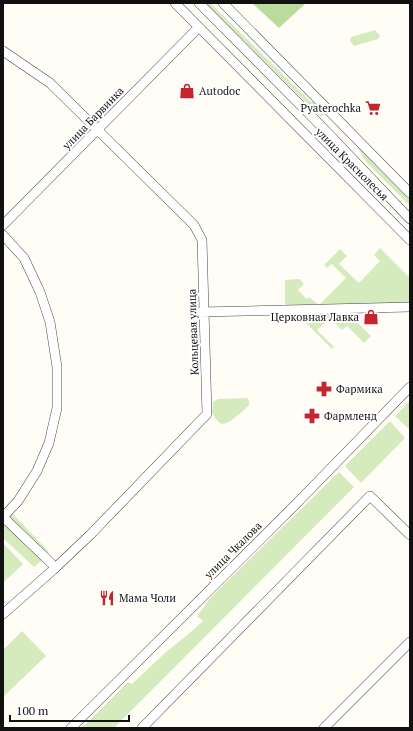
<svg xmlns="http://www.w3.org/2000/svg" width="413" height="731" font-family="'PT Serif',serif">
	<style>
		.green { fill: #d5ebbd }
		.forest { fill: #b9dc9c }
		.lines { fill: none; stroke-linecap: round; stroke-linejoin: round }
		.minor-casing { stroke: #444; stroke-width: 10 }
		.minor { stroke: #fff; stroke-width: 9 }
		.labels { text-anchor: middle; dominant-baseline: central; stroke-width: 4; stroke-linejoin: round; paint-order: stroke }
		.poi-label { font-size: 11px; fill: #111; stroke: #fff; text-anchor: start }
		.street-label { font-size: 11px; fill: #111; stroke: #fff }
	</style>
	<rect width="100%" height="100%" fill="#fffdf5"/>
	<path class="green" d="M206 3H210L311 102H317L327 112 321 117Z
		M375 30 380 36 378 39 354 46 350 41 351 37Z
		M359 145 410 196V206L366 162 357 147Z
		M380 248 410 278V303L285 306V280L300 279 304 284 298 290 307 299 309 297 319 305 346 278 332 264 327 268 324 265 340 249 347 256 339 264 359 283 380 261 374 255Z
		M355 312 357 314V322L371 336 364 343 347 326 342 330 330 318 317 330 334 347 332 349 306 323 313 313Z
		M247 398 249 401V405C244 410 226 428 220 423 217 421 214 416 212 413L213 402 218 399Z
		M410 401V430L395 416Z
		M390 421 405 438 361 483 345 466Z
		M339 472 354 487 114 728H82L128 682 132 684 167 651 185 637 203 621 197 616 212 596Z
		M12 513 49 552 48 553 9 517Z
		M3 522 43 559 34 567 3 538Z
		M3 543 23 564 3 583Z
		M22 631 46 656 3 697V647L5 648Z"/>
	<path class="forest" d="M252 3H306L279 28Z"/>
	<g class="lines">
		<defs>
			<path id="minor" d="M175 3 410 240
				M199 3 325 130 410 219
				M223 3 410 193
				M3 51 50 83 194 225 202 240 207 414 90 535 53 570 3 614
				M3 225 199 27
				M3 235 24 258 40 292 50 322 57 367V408L49 443 37 471 18 501 3 517
				M200 312 410 307
				M3 517 51 563
				M71 728 297 503 410 387
				M142 728 370 496 410 535
				M324 728 410 642"/>
		</defs>
		<use href="#minor" class="minor-casing"/>
		<use href="#minor" class="minor"/>
	</g>
	<defs>
		<symbol id="shop-bare" viewBox="-9 -9 18 18"><path d="M-5-2.5h2.3a2.7 3.5 0 0 1 5.4 0H5L5.5 6h-11ZM-1.5-2.5h3a1.5 2.3 0 0 0-3 0Z" fill="#c4262e" stroke="#fff" stroke-width="2.5" paint-order="stroke"/></symbol>
		<symbol id="supermarket-bare" viewBox="-9 -9 18 18"><path d="M-6-5.5h2.5l.6 2H6L4.5 2H-2.5L-4.4-4H-6ZM-1.5 3.2a1.3 1.3 0 1 0 .1 0ZM3 3.2a1.3 1.3 0 1 0 .1 0Z" fill="#c4262e" stroke="#fff" stroke-width="2.5" paint-order="stroke"/></symbol>
		<symbol id="pharmacy-bare" viewBox="-9 -9 18 18"><path d="M-2-6h4v4h4v4h-4v4h-4v-4h-4v-4h4Z" fill="#c4262e" stroke="#fff" stroke-width="2.5" paint-order="stroke"/></symbol>
		<symbol id="restaurant-bare" viewBox="-9 -9 18 18"><path d="M-5-6h1v4h1v-4h1v4h1v-4h1v5L-1.5 .5V6h-2V.5L-5-1ZM5-6V6H3V1.5H1.5Q1.5-4 5-6Z" fill="#c4262e" stroke="#fff" stroke-width="2.5" paint-order="stroke"/></symbol>
	</defs>
	<g fill-rule="evenodd">
		<use href="#shop-bare" x="176" y="80" width="22" height="22"/>
		<use href="#supermarket-bare" x="362" y="97" width="22" height="22"/>
		<use href="#shop-bare" x="360" y="306" width="22" height="22"/>
		<use href="#pharmacy-bare" x="313" y="378" width="22" height="22"/>
		<use href="#pharmacy-bare" x="301" y="405" width="22" height="22"/>
		<use href="#restaurant-bare" x="96" y="587" width="22" height="22"/>
	</g>
	<g class="labels">
		<g class="poi-label">
			<text x="199" y="91">Autodoc</text>
			<text x="361" y="108" text-anchor="end">Pyaterochka</text>
			<text x="359" y="317" text-anchor="end">Церковная Лавка</text>
			<text x="336" y="389">Фармика</text>
			<text x="324" y="416">Фармленд</text>
			<text x="119" y="598">Мама Чоли</text>
		</g>
		<g class="street-label">
			<text transform="translate(93 118) rotate(-46)">улица Барвинка</text>
			<text transform="translate(352 164) rotate(45)">улица Краснолесья</text>
			<text transform="translate(193 332) rotate(-92)">Кольцевая улица</text>
			<text transform="translate(233 550) rotate(-45)">улица Чкалова</text>
		</g>
	</g>
	<rect width="413" height="731" fill="none" stroke="#111111" stroke-width="8"/>
	<path d="M10 715v6h119v-6" fill="none" stroke="#111111" stroke-width="2"/>
	<text x="16" y="715" font-size="12" fill="#111111" stroke="#ffffff" stroke-width="3" paint-order="stroke">100 m</text>
</svg>
